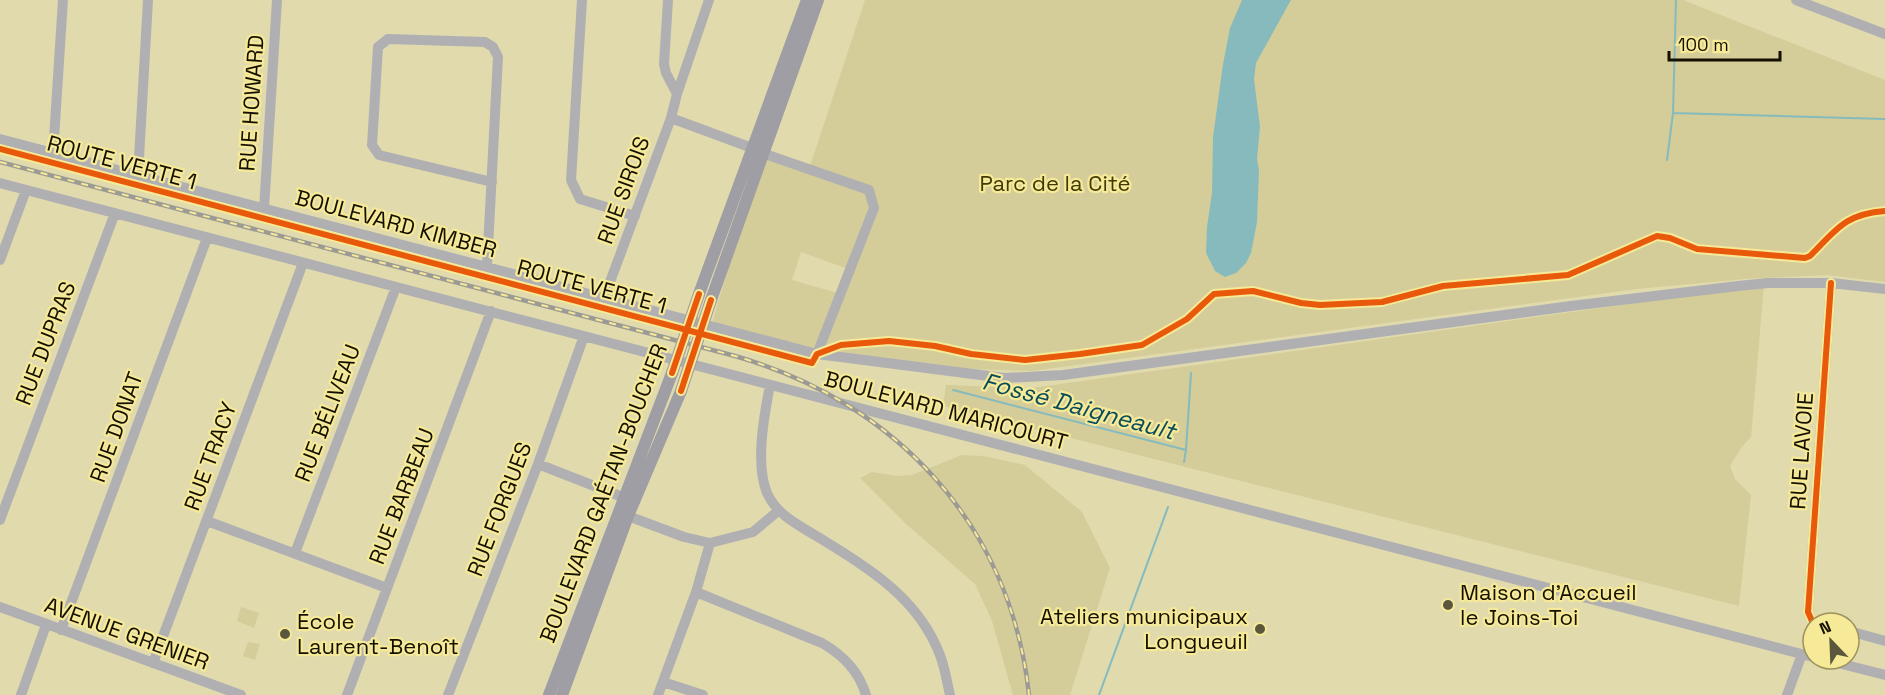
<svg xmlns="http://www.w3.org/2000/svg" width="1885" height="695" font-family="'Space Grotesk',sans-serif">
	<style>
		.green { fill: #d4cd9a }
		.water { fill: #86babd }
		.lines { fill: none; stroke-linecap: round; stroke-linejoin: round }
		.stream { stroke: #86babd; stroke-width: 2 }
		.minor { stroke: #b0b0b3; stroke-width: 10 }
		.major { stroke: #9e9ea4; stroke-width: 12 }
		.rail-casing { stroke: #9c9a94; stroke-width: 4.5 }
		.rail { stroke: #f6e997; stroke-width: 2; stroke-dasharray: 7; stroke-linecap: butt }
		.major-bridge { stroke: #9e9ea4; stroke-width: 12 }
		.cycleway-casing { stroke: #f6e997; stroke-width: 10 }
		.cycleway { stroke: #e8590c; stroke-width: 6 }
		.poi-dot { fill: #5b573d; stroke: #f6e997; stroke-width: 2 }
		.labels { text-anchor: middle; dominant-baseline: central; stroke-width: 4.5; stroke-linejoin: round; paint-order: stroke }
		.street-label { font-size: 22px; fill: #141000; stroke: #f6e997 }
		.park-label { font-size: 22px; fill: #413a06; stroke: #f6e997 }
		.poi-label { font-size: 22px; fill: #141000; stroke: #f6e997; text-anchor: start }
		.water-label { font-size: 24px; font-style: italic; fill: #074c5d; stroke: #f6e997 }
	</style>
	<rect width="100%" height="100%" fill="#e0daad"/>
	<path class="green" d="M865 0H1683L1885 80V282L1827 275 1745 279 1637 289 1032 371 964 369 820 352 851 270 801 252 792 280 841 294 817 354 711 327 762 153 809 169Z
		M1764 285 1751 437 1741 448 1730 466 1735 479 1751 495 1739 606 943 406 946 385 1032 388Z
		M962 455 983 456 1025 465 1082 512 1110 568 1070 695H1013L992 621 975 584 906 524 860 478 872 472 897 476 912 475Z
		M241 607 259 613 254 628 237 621Z
		M248 642 260 644 255 660 243 656Z"/>
	<path class="water" d="M1242 0H1291L1256 63 1254 79 1260 127 1257 159 1259 170 1257 222 1251 253 1246 263 1236 273 1225 277 1215 271 1206 253 1207 227 1212 193 1213 137 1223 64 1230 28Z"/>
	<g class="lines">
		<path class="stream" d="M1673 113 1885 119
			M1667 160 1673 113 1676 0
			M953 390 1186 450 1184 462
			M1186 450 1191 373
			M1099 695 1168 507"/>
		<path class="minor" d="M582 0 571 180 580 199 635 216
			M668 0 664 64 666 73 677 94
			M1796 0 1885 34
			M671 118 752 148
			M0 139 817 354 1004 378 1063 375 1571 306 1738 286 1768 283H1831L1885 289
			M762 153 869 190 874 208 817 354
			M53 154 63 0
			M138 176 148 0
			M0 183C604 342 1208 499 1813 657
			M264 209 277 0
			M0 260 26 190
			M487 267 498 57 493 47 485 42 388 39 378 47 372 145 379 155 492 182
			M604 298 671 118 677 94 709 0
			M770 385C764 416 755 464 767 493 777 515 798 525 818 537 868 568 918 597 940 655 945 668 947 682 950 695
			M538 464 625 498
			M628 516 684 537 710 543 753 532 778 511
			M0 520 115 213
			M207 521 387 588
			M295 553 396 287
			M696 592 822 643C843 655 859 671 866 695
			M0 607 241 695
			M1819 623 1812 621 1808 612 1831 283
			M61 630 207 238
			M1849 631 1885 641
			M1822 659 1885 675
			M153 663 303 263
			M663 682 703 695
			M21 695 46 625
			M347 695 491 311
			M448 695 538 464 584 336
			M658 695 696 592 710 543
			M1787 695 1802 654"/>
		<path class="major" d="M699 294 807 0
			M711 300 818 0
			M549 695 672 373
			M562 695 628 516 681 391"/>
		<defs>
			<path id="rail" d="M0 162 735 356C896 402 1011 525 1029 695"/>
		</defs>
		<use href="#rail" class="rail-casing"/>
		<use href="#rail" class="rail"/>
		<path class="major-bridge" d="M672 373 699 294
			M681 391 711 300"/>
		<defs>
			<path id="cycleway" d="M0 149 812 363 817 354 841 345 889 341 935 346 971 354 1025 360 1080 354 1142 345 1187 319 1214 294 1253 291 1301 303 1320 305 1382 302 1443 286 1568 275 1657 236 1670 238 1697 249 1805 258 1810 256C1837 229 1845 214 1885 211
				M672 373 699 294
				M681 391 711 300
				M1812 621 1808 612 1831 283"/>
		</defs>
		<use href="#cycleway" class="cycleway-casing"/>
		<use href="#cycleway" class="cycleway"/>
	</g>
	<g class="poi-dot">
		<circle cx="1448" cy="605" r="6"/>
		<circle cx="1260" cy="629" r="6"/>
		<circle cx="285" cy="634" r="6"/>
	</g>
	<g class="labels">
		<g class="street-label">
			<text transform="translate(251 103) rotate(-86)">RUE HOWARD</text>
			<text transform="translate(122 162) rotate(15)">ROUTE VERTE 1</text>
			<text transform="translate(623 190) rotate(-70)">RUE SIROIS</text>
			<text transform="translate(396 223) rotate(15)">BOULEVARD KIMBER</text>
			<text transform="translate(592 286) rotate(15)">ROUTE VERTE 1</text>
			<text transform="translate(45 343) rotate(-69)">RUE DUPRAS</text>
			<text transform="translate(946 410) rotate(15)">BOULEVARD MARICOURT</text>
			<text transform="translate(327 413) rotate(-69)">RUE BÉLIVEAU</text>
			<text transform="translate(116 427) rotate(-70)">RUE DONAT</text>
			<text transform="translate(1801 451) rotate(-86)">RUE LAVOIE</text>
			<text transform="translate(210 456) rotate(-70)">RUE TRACY</text>
			<text transform="translate(603 493) rotate(-69)">BOULEVARD GAÉTAN-BOUCHER</text>
			<text transform="translate(401 496) rotate(-69)">RUE BARBEAU</text>
			<text transform="translate(499 509) rotate(-69)">RUE FORGUES</text>
			<text transform="translate(127 633) rotate(20)">AVENUE GRENIER</text>
		</g>
		<g class="park-label">
			<text x="1055" y="183">Parc de la Cité</text>
		</g>
		<g class="poi-label">
			<text x="1460" y="592">Maison d'Accueil<tspan x="1460" dy="25">le Joins-Toi</tspan></text>
			<text x="1248" y="616" text-anchor="end">Ateliers municipaux<tspan x="1248" dy="25">Longueuil</tspan></text>
			<text x="297" y="621">École<tspan x="297" dy="25">Laurent-Benoît</tspan></text>
		</g>
		<g class="water-label">
			<text transform="translate(1079 406) rotate(15)">Fossé Daigneault</text>
		</g>
	</g>
	<g transform="translate(1831 641) rotate(337)"><circle r="28" fill="#f6e997" stroke="#9c925b" stroke-width="1.5"/>
	<path d="M0-4.5L10 22L0 15L-10 22Z" fill="#5b573d"/>
	<text y="-9" font-size="16" font-weight="bold" text-anchor="middle" fill="#141000">N</text>
	</g>
	<path d="M1669 51v9h111v-9" fill="none" stroke="#141000" stroke-width="3"/>
	<text x="1678" y="51" font-size="18" fill="#141000" stroke="#f6e997" stroke-width="4.5" paint-order="stroke">100 m</text>
</svg>
